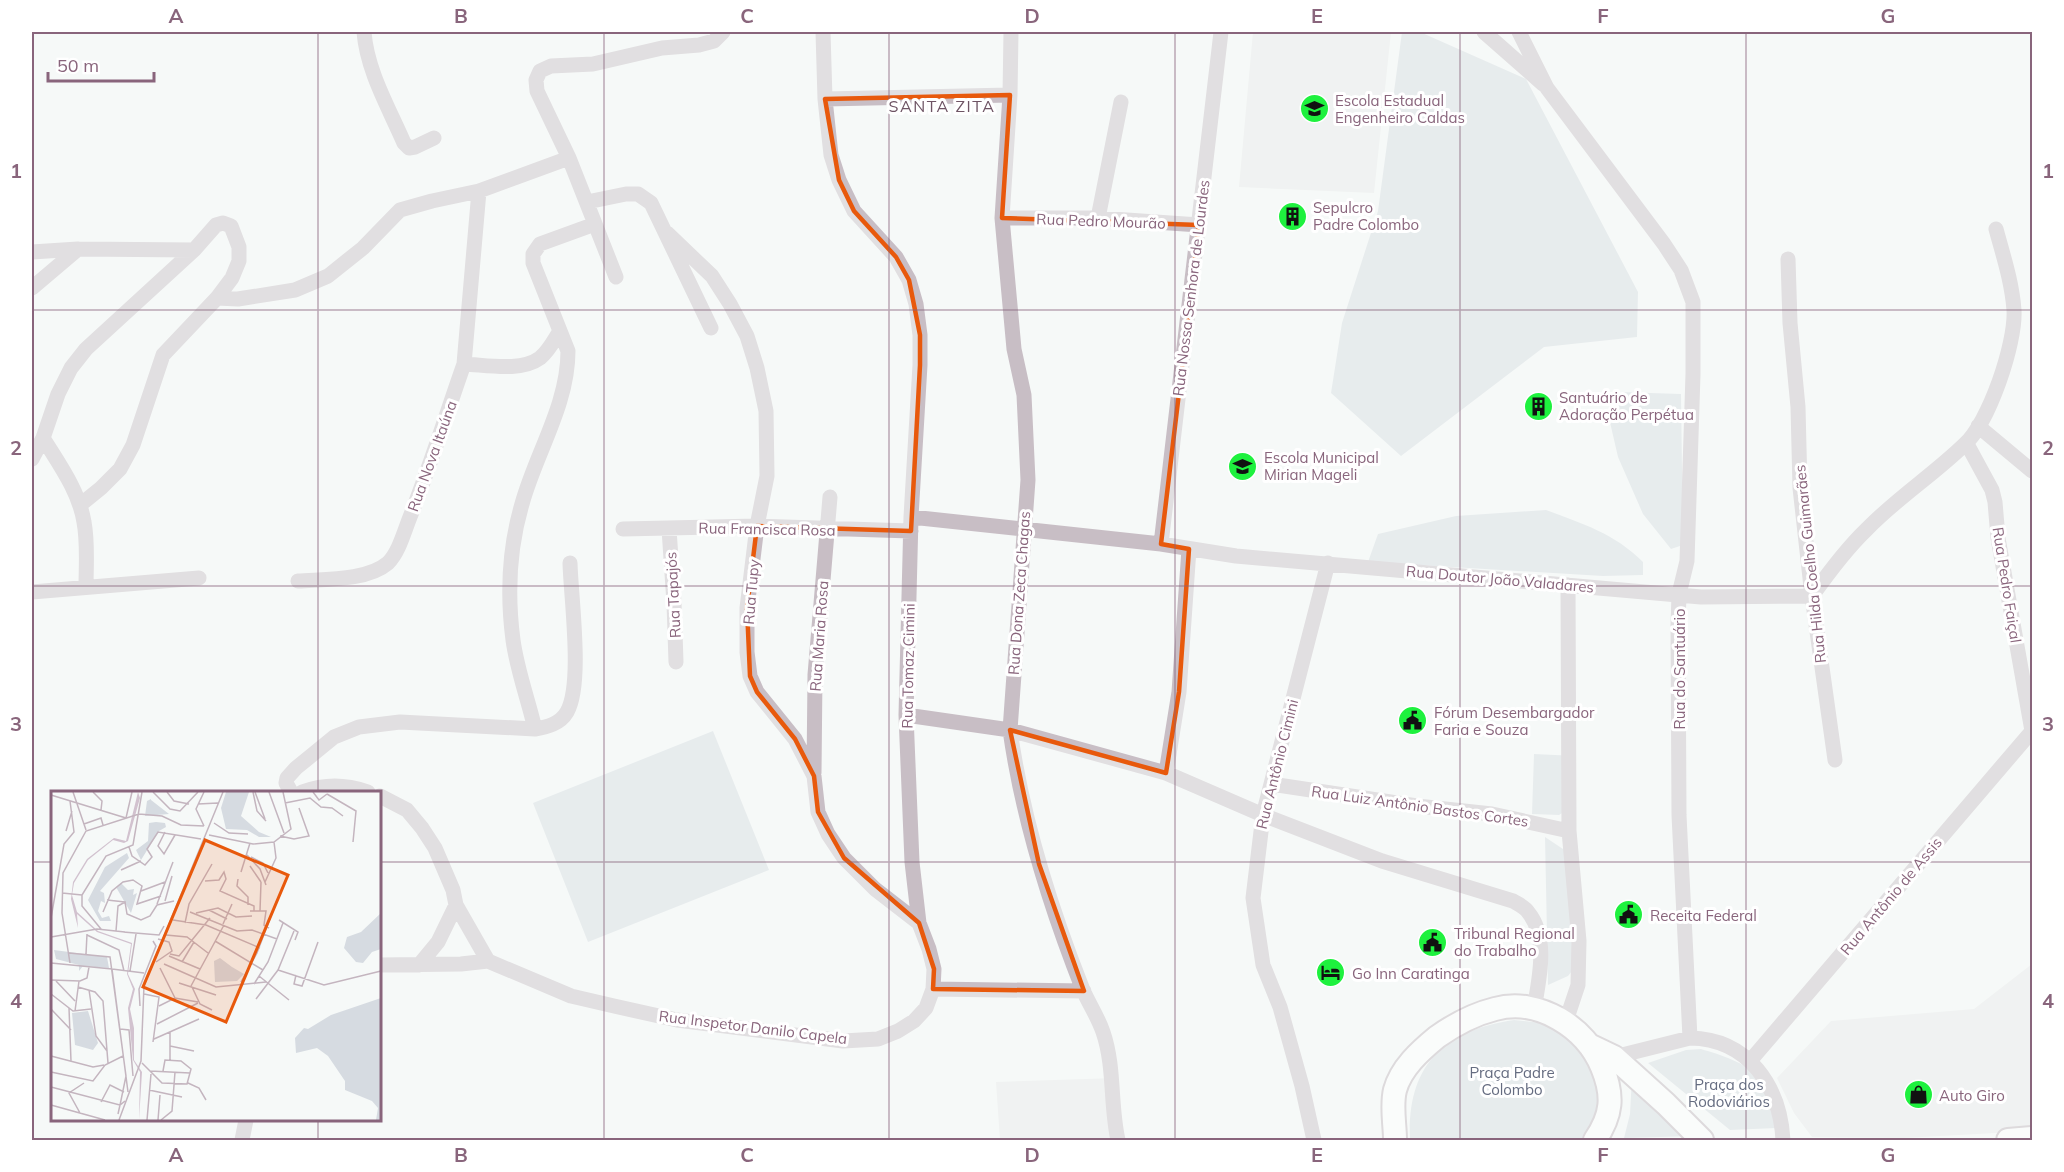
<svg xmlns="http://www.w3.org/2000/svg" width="2064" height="1172" font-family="Mulish,sans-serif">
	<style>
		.built { fill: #e9e9ea }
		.green { fill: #d6dbe1 }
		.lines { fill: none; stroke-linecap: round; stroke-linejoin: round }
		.secondary-casing { stroke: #bfb3bb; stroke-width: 26 }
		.minor { stroke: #c8bec5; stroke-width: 15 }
		.secondary { stroke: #fff; stroke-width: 22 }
		.marked { fill: none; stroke: #e8590c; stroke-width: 4.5; stroke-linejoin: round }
		.grid { fill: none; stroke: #89657c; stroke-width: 1.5; stroke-opacity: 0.55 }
		.labels { text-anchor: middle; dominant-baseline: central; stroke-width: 6; stroke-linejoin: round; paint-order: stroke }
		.poi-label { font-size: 15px; fill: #89657c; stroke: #fff; text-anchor: start }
		.street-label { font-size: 15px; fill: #89657c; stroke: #fff }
		.park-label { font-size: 15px; fill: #656c80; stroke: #fff }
		.neighbourhood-label { font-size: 16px; letter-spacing: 1.5px; fill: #6e5464; stroke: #fff }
		.inset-road { fill: none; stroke: #c4b5bf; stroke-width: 1.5 }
		.view { fill: #e8590c; fill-opacity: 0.15; stroke: #e8590c; stroke-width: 3 }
		.inset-edge { fill: none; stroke: #89657c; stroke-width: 3 }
		.neatline { fill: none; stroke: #89657c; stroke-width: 2 }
		.grid-label { font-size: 20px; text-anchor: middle; font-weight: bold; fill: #89657c }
	</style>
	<rect width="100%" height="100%" fill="#f6f9f8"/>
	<path class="built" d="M1253 32H1391L1374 193 1239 187Z
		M2032 964V1131L1904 1138 1812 1137 1794 1113 1777 1078 1831 1021 1974 1009Z
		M1116 1078 1118 1140H1000L996 1082Z"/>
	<path class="green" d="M1402 32H1420L1526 79 1638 292 1637 337 1544 347 1401 456 1331 393 1342 323 1378 211Z
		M1620 392 1681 394 1683 545 1671 549 1643 514 1618 457 1609 418Z
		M1546 510C1583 524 1614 533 1643 562V575L1603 576 1368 562 1378 534 1456 516Z
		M713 731 769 870 588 942 533 803Z
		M1534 754 1576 756 1575 805 1559 815 1532 814Z
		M1545 837 1572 855 1576 966 1568 976 1548 985Z
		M1514 1020 1542 1023 1558 1028 1609 1071 1600 1140H1410C1407 1066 1442 1031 1514 1020Z
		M1701 1049C1721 1055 1746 1062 1759 1079 1767 1090 1772 1115 1777 1128L1730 1130 1648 1063 1686 1050Z
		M1632 1076 1697 1136 1624 1138 1630 1114Z"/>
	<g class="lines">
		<defs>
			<path id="secondary" d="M1591 1046 1614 1057 1666 1104 1702 1140
				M1395 1140C1395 1124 1391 1106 1395 1090 1401 1068 1420 1051 1437 1037 1454 1025 1475 1014 1495 1009 1539 997 1586 1028 1602 1067 1614 1096 1612 1115 1595 1140
				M2008 1140 2032 1138"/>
		</defs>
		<use href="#secondary" class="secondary-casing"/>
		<path class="minor" d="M364 32C367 71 389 108 404 143L409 148 415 147 434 138
			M1011 32 1010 95 1002 218 1014 349 1024 395 1028 480 1010 730C1022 816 1051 909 1083 990 1089 1004 1098 1017 1103 1032 1115 1067 1110 1105 1118 1140
			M1484 32 1543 84
			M1519 32 1547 88 1664 244 1681 270 1693 302V374L1687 561 1679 594 1678 625 1679 815 1690 1038
			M825 99 1010 95
			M587 202 626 194H638L651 203 711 328
			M1002 218H1098L1199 225
			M1098 218 1121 102
			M667 233 712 276 730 304 747 336 757 368 766 411 767 476 757 526 747 608V652L750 676 757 692 795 739 814 776 818 812 828 834 844 858 875 889 919 923
			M32 252 78 249 194 250
			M1788 259 1790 323 1798 407 1800 488 1812 596 1835 760
			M616 277 569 158 537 91 536 80 540 71 551 66 593 64 662 48 699 45 714 41 723 32
			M32 288 78 249
			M217 298 238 299 295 290 328 276 363 248 400 210 432 201 479 191 569 158
			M464 364 479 191
			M1978 426 2032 471
			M43 438C59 464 79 491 84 522 88 543 86 566 86 587
			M1967 444 1992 490 1995 502 1998 538 2032 731
			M32 459 43 438 58 394 71 368 86 349 194 250 216 225 223 223 231 226 239 247V261L232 278 217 298 163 355 133 445 120 469 101 488 80 505
			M911 517 1161 544 1236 556 1701 597 1812 596
			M623 529 757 526 911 531
			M669 529 674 603 676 662
			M1161 544 1221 32
			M298 581C324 579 367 581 388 563 399 552 404 532 410 517 430 467 446 415 464 364 487 365 521 372 540 358 549 351 554 340 560 331
			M32 592 199 578
			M1812 596C1829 572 1846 549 1867 529 1897 498 1933 475 1964 445 1989 423 2016 343 2014 310 2012 282 2003 255 1996 229
			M906 715 1010 730 1166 773 1263 815 1382 861 1513 901C1518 904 1525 907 1528 912 1549 937 1539 980 1534 1009
			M535 729C547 727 560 724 567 712 583 684 571 599 570 563
			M814 773 815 675 830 497
			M1166 773 1179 692 1189 549
			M1271 784 1417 806 1492 814 1569 831
			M291 792 286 783 287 778 296 768 312 755 334 737 359 727 400 722 535 729C528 699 517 670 513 640 507 594 509 548 522 504 536 453 568 405 568 351L533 263V254L540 244 595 224
			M302 792C325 784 344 784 368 792
			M380 796 407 810 422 828 435 848 453 890 456 905 488 961
			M380 965 461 964 488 961 571 996 614 1006 677 1020 843 1041 878 1039 898 1031 914 1021 926 1008 933 989 934 969 929 949 919 923 912 862 906 715 911 517 920 365V335L916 304 909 280 896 257 854 211 839 180 831 155 825 99 823 32
			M419 965 438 942 456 905
			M933 989 1084 991
			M1566 1021 1578 985 1579 941 1569 831 1568 585
			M1614 1057 1690 1038C1749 1039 1780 1087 1783 1140
			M1750 1061 2032 731
			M242 1140 246 1120
			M1314 1140 1302 1086 1280 1007 1263 965 1253 898 1263 815 1328 563"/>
		<use href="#secondary" class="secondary"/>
	</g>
	<path d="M0 0H2064V1172H0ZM1010 95 1002 218 1199 225 1161 544 1189 549 1179 692 1166 773 1010 730 1039 864 1084 991 933 989 934 969 919 923 844 858 818 812 814 776 795 739 757 692 750 676 747 608 757 526 911 531 920 365V335L909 280 896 257 854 211 839 180 825 99Z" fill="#f6f9f8" fill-opacity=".55" fill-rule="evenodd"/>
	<path class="marked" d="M1010 95 1002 218 1199 225 1161 544 1189 549 1179 692 1166 773 1010 730 1039 864 1084 991 933 989 934 969 919 923 844 858 818 812 814 776 795 739 757 692 750 676 747 608 757 526 911 531 920 365V335L909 280 896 257 854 211 839 180 825 99Z"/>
	<path class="grid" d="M318 32V792M604 32V1140M889 32V1140M1175 32V1140M1460 32V1140M1746 32V1140M32 310H2032M32 586H2032M32 862H52M380 862H2032M318 1120V1140"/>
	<defs>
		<symbol id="school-disc" viewBox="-11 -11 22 22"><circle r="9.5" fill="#1ef13e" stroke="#fff"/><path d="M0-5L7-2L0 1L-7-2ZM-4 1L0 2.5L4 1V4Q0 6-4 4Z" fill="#111"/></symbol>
		<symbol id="building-disc" viewBox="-11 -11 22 22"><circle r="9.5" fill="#1ef13e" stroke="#fff"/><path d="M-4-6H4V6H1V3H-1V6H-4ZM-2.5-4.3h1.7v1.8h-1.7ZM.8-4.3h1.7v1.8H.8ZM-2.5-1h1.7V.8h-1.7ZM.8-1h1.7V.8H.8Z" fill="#111"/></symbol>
		<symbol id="civic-disc" viewBox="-11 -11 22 22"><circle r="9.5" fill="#1ef13e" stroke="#fff"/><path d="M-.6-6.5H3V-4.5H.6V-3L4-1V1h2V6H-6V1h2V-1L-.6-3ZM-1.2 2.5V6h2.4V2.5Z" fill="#111"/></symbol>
		<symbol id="hotel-disc" viewBox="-11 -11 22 22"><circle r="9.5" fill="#1ef13e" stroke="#fff"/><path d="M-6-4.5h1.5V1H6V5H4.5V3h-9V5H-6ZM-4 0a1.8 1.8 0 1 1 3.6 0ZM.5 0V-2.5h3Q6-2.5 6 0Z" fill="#111"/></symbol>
		<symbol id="shop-disc" viewBox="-11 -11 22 22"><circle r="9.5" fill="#1ef13e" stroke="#fff"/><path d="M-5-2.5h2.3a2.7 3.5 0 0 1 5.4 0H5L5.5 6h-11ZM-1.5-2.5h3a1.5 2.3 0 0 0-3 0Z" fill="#111"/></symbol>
	</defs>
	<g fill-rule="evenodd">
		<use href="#school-disc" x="1298" y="92" width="33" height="33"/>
		<use href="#building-disc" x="1276" y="200" width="33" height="33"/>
		<use href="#building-disc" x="1522" y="390" width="33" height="33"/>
		<use href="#school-disc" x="1226" y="450" width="33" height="33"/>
		<use href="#civic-disc" x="1396" y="704" width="33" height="33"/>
		<use href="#civic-disc" x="1612" y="898" width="33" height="33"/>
		<use href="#civic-disc" x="1416" y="926" width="33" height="33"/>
		<use href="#hotel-disc" x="1314" y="956" width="33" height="33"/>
		<use href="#shop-disc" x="1902" y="1078" width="33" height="33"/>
	</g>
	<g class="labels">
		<g class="poi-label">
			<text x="1335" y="100">Escola Estadual<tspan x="1335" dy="17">Engenheiro Caldas</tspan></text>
			<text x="1313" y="207">Sepulcro<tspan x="1313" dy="17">Padre Colombo</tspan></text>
			<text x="1559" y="397">Santuário de<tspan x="1559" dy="17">Adoração Perpétua</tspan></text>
			<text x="1264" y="457">Escola Municipal<tspan x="1264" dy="17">Mirian Mageli</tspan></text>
			<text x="1434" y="712">Fórum Desembargador<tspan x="1434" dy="17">Faria e Souza</tspan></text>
			<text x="1650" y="915">Receita Federal</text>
			<text x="1454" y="933">Tribunal Regional<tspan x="1454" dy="17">do Trabalho</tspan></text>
			<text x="1352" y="973">Go Inn Caratinga</text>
			<text x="1939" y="1095">Auto Giro</text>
		</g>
		<g class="street-label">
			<text transform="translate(1101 221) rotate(2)">Rua Pedro Mourão</text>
			<text transform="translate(1191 288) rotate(-83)">Rua Nossa Senhora de Lourdes</text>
			<text transform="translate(432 456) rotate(-70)">Rua Nova Itaúna</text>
			<text transform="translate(767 529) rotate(1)">Rua Francisca Rosa</text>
			<text transform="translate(1810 564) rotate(-96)">Rua Hilda Coelho Guimarães</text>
			<text transform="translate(1500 579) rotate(5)">Rua Doutor João Valadares</text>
			<text transform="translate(2007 585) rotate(81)">Rua Pedro Faiçal</text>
			<text transform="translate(751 592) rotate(-85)">Rua Tupy</text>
			<text transform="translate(1019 593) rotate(-86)">Rua Dona Zeca Chagas</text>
			<text transform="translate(673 595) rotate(-93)">Rua Tapajós</text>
			<text transform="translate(819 636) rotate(-86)">Rua Maria Rosa</text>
			<text transform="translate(908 666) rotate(-89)">Rua Tomaz Cimini</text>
			<text transform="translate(1679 669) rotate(-90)">Rua do Santuário</text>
			<text transform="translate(1277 764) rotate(-76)">Rua Antônio Cimini</text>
			<text transform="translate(1420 806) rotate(8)">Rua Luiz Antônio Bastos Cortes</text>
			<text transform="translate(1891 896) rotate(-50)">Rua Antônio de Assis</text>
			<text transform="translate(753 1027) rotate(7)">Rua Inspetor Danilo Capela</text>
		</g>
		<g class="park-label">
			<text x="1512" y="1072">Praça Padre<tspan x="1512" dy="17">Colombo</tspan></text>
			<text x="1729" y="1084">Praça dos<tspan x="1729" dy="17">Rodoviários</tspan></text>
		</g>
		<g class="neighbourhood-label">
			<text x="942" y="106">SANTA ZITA</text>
		</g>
	</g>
	<g transform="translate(51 791)">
		<rect width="330" height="330" fill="#f6f9f8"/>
		<path d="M175 1H198L190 25 208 41 220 46H208L196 39 175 38 170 17ZM100 8V9L118 23 94 25 96 10ZM105 31 114 32 115 36 108 40 90 69 85 59 97 50 98 32ZM76 62 78 67 49 100 53 102 54 112 50 110 47 120 51 127 58 125 60 130H49L37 109 54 76ZM70 92 77 99 83 98 82 104 86 102 80 122 65 96ZM330 122V158L321 161 312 172 305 171 293 157 296 146 310 141ZM3 159 56 166 58 177 32 175 28 180V174L5 168ZM169 167 181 176 193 183 186 190 164 191 163 170ZM330 207V329H325L327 317 321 310 294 299V290L277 265 266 257 245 262 244 247 253 237 257 238 280 224ZM37 220 47 252 42 259 24 254 21 222Z" fill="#d6dbe1"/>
		<path d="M87 1 89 7 77 50 73 52 62 49 37 69 23 92 21 104 26 121 47 140 81 152 77 183 84 198 79 218 83 237V269L91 281 88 329 89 281 82 269 77 217 82 198 76 183 80 153 46 141 26 123 27 137 20 108 22 91 36 68 63 47 75 50Z" fill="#d2c2cf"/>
		<path class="inset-road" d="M22 1 35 39M42 1 51 10 50 19M102 1 119 18 129 20 147 1M116 1 123 10 138 13M202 1 206 20 215 30M204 1 214 28M218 1 233 42M262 1 268 9 276 3M276 3 305 20 302 51M0 4 75 27 81 1M234 12 259 7 270 16 281 17 292 25M147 13 167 12M88 23 111 25 130 34 153 35M163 32 178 42 197 43M33 33 50 27 52 34M153 35 145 18 153 1M15 40 21 20M114 41 107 55 113 63 124 44M158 44 202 53 223 51 240 38 232 1M229 45 243 48 258 45 248 17M78 56 81 65 94 74 101 66 96 58 107 41 150 48M196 64 209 78 215 94M200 66 212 72 217 82M199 75 210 91M70 79 90 70M190 81 199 52M187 88 186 95 197 106V114M154 90 168 89 173 81 175 88 169 100 203 115V120M214 91 225 67 223 51M90 100 114 91M11 102 31 104M56 109 74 111M114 110 121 85M106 113 122 71M158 119 176 128M199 120H215L213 134 218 137M209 120 210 91M52 121 61 100 72 91 82 89 91 95 86 113 110 105M139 121 186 140 201 139 226 148M145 122 167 117 185 126 201 125M0 127 13 53 23 41 19 10M122 129 155 134 209 157M228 129 247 141 244 149M134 132 138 113 161 73M172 133 181 113M50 138 31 115V104L55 65 82 54 91 1M65 140 67 115 74 111 76 123 90 129 99 125 106 114 123 110M72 141 108 144 113 135M36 144 68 159 73 180M115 144 136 146 157 162M0 146 46 138 74 141M164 150 212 179M18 162 59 166 75 285 69 314 74 310M35 163 36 143M119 163 128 165 159 127M118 165 149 178M105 171 121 160 118 151 107 148M131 171 143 151M0 172 61 178M19 172 11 122 12 82 35 40 88 23M113 173 165 196 215 191M109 177 124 207M61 178 93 182M61 178 77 301M227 179 273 194 330 180M79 180 85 143M245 184 243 193 251 195 267 151M208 185 238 209M0 189 29 190 36 187 38 176M5 190 24 210M190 191 206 162 226 109M128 192 165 204M203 193 217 171 232 132M140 195 173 134M27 196 44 201 52 210 57 272M141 196 149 213 161 219M38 199 45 245 56 260M0 203 22 220 40 218M93 203 108 206 102 251M205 208 227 179 243 140M89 215 88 198 105 155 102 150M108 215 124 207 147 211M18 217 20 270M0 218 20 239M24 220 28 190M106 233 147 212M69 238 78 239 82 285M119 241V269M103 248 148 228M119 255 143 260M0 265 42 276 53 274M91 272 111 292 136 293 140 278 130 270 114 269 112 280M99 280 139 282M0 281 42 290 54 274 72 265M137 292 148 297 155 309M0 296 69 314 67 323M98 299 131 306M50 311 59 294 73 301M0 314 54 329M29 322 18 302 33 292M68 329 90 270 93 194 172 1M96 329 100 283M107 329 109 304M110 329 121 320 124 281"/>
		<path class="view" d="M154 49 237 84 175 231 92 196Z"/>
		<rect width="330" height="330" class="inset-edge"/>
	</g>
	<rect width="2064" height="1172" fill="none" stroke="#ffffff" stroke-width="66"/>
	<path d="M48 72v9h106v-9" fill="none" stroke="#89657c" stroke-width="3"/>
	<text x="57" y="72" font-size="18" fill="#89657c" stroke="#ffffff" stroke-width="4.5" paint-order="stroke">50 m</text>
	<rect x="33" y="33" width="1998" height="1106" class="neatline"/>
	<g class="grid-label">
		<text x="176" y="23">A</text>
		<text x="461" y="23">B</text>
		<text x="747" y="23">C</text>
		<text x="1032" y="23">D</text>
		<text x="1317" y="23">E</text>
		<text x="1603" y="23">F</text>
		<text x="1888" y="23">G</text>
		<text x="16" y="178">1</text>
		<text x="2048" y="178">1</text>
		<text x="16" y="455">2</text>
		<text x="2048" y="455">2</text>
		<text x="16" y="731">3</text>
		<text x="2048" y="731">3</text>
		<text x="16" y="1008">4</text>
		<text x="2048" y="1008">4</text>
		<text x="176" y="1162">A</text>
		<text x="461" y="1162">B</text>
		<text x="747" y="1162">C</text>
		<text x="1032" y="1162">D</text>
		<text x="1317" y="1162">E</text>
		<text x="1603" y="1162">F</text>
		<text x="1888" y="1162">G</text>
	</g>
</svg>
